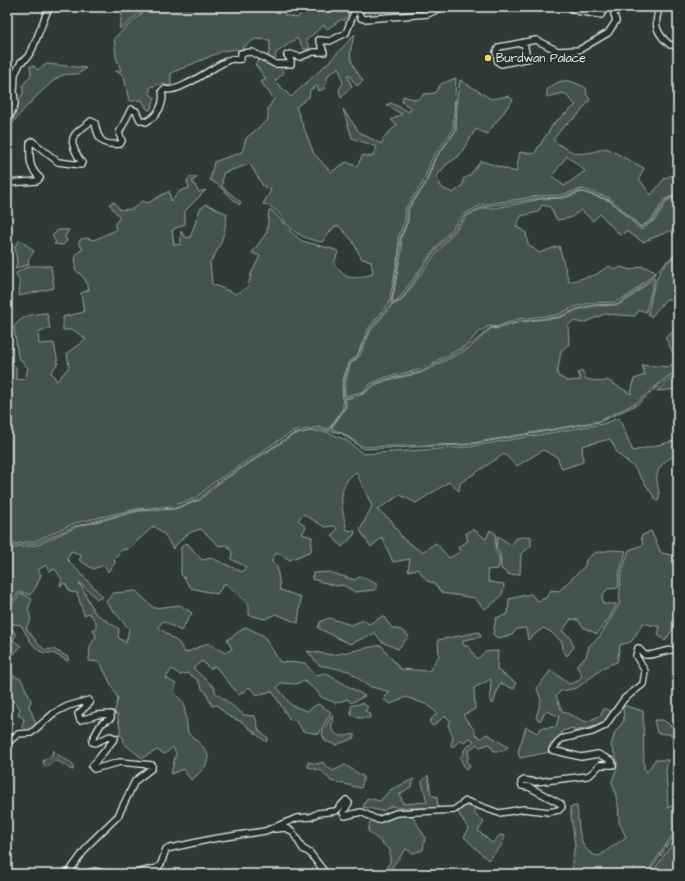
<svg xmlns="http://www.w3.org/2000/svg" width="685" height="881" font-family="'Architects Daughter',sans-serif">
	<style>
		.green { fill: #45524e; stroke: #96a2a3; fill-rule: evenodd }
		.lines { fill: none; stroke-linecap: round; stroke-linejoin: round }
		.stream { stroke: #9da8a9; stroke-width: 1 }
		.minor-casing { stroke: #e8f1f8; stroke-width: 8 }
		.minor { stroke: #26332d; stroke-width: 5.5 }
		.poi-dot { fill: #ffd166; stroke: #26332d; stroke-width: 1.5 }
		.labels { text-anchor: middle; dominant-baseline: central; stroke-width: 4; stroke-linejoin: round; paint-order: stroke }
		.poi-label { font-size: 12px; fill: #e8f1f8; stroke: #26332d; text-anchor: start }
	</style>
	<rect width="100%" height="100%" fill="#2e3b35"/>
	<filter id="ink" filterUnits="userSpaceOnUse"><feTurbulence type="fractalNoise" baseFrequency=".025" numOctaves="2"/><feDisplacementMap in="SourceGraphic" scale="8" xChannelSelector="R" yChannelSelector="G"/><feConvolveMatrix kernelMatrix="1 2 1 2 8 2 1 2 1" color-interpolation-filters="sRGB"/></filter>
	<g filter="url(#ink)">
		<path class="green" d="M125 7H146L122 28H119L122 14Z
			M149 7H287L284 15 298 18 304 7H347L345 12 349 13 344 21 342 19 327 29 324 25 306 40 310 49H304L297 38 276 53 275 61 267 57 270 50V40L255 39 243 47 239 52 237 49 223 51 171 73V85L166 86 164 83 150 87V94L155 98 150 110 147 109 142 100 129 101 124 76 116 71H121L116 56 114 38Z
			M355 34C347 58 350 61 363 81L357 86 349 75H347L352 87 341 98 339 90 343 83 339 67 328 75 325 88 319 91 317 86 310 90 309 97 296 107 314 154 331 172 346 162 357 166 363 155 372 157 377 147 352 138 343 109 359 132 381 144 385 136 397 125 391 120 402 114 386 105 391 103 409 112 411 108 402 102 403 96 417 100 424 94 435 93 441 84 456 78 453 130 432 158 422 184 405 209V220L398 238 399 251 389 303 368 329 357 356 348 363 342 384 343 408 329 429 319 427 292 432 213 483 196 498 172 506 137 509 75 523 35 541 7 545V350L12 364 16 367V379L25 380 28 368 18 357 14 327C22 315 33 314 47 313L50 328 38 333 39 344 54 343 58 363 51 372 57 381 69 367 67 353 86 339 74 330H63V317L84 312 81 293 89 290 85 279 75 269 76 254 83 249 78 243 81 239 87 238 94 240 116 230 115 224 120 217 109 204 114 202 120 210 133 209 142 201 148 203 169 191 171 201 180 191 189 188 187 180 191 177H198L192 181 199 192 206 190 185 211V224L172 230 174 245 181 244V231L185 237 190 238 200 209 206 204 227 214C225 233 221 247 210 262L212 284 236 294 248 287 251 274 260 256 252 253 267 232 269 210H272L292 233 302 241 336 250 338 252 334 264C348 282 352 279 373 274L371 261 362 259 352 240 339 226 334 227 322 242C311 240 301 237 293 230 279 219 282 209 263 204L271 190 263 186 250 164 223 173 222 187 241 202 239 205 217 184 210 180 214 162 242 152 246 138 268 120V108L274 99 261 82 266 79 255 64 261 58 279 65 284 73 275 81 291 97 329 62Z
			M47 64 86 68C74 79 72 71 61 76 51 80 16 116 11 126L8 122 23 93V85L31 75 30 66H34L37 70Z
			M460 80 491 99 509 96 513 100 487 134 476 129 459 156 446 165 436 177 442 188 453 193 463 185V179L469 176 481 161 516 172 520 152 534 154 554 123 576 105 564 93 547 97V90C561 77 569 79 586 88L587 95 590 100 578 115 562 128 553 140C577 157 579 156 606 148L644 168 639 179 651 195 665 178 678 173V193L664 200 652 219 641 227 610 198 582 189 562 195 539 196 481 205 464 214 431 254 398 300 392 302 402 249 401 238 408 221 409 208 426 184 435 159 456 131 457 98ZM567 156 585 171 564 186 552 176Z
			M582 192 610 201 641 230 655 220 667 201 678 196V231L672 230 643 242 626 231 621 236 600 214 593 221 581 210 570 218 557 220 550 207 542 205 538 212 521 216 516 226 526 233 528 244 539 253 559 246 569 282 595 275 609 266 616 270 620 267 631 270 641 266 654 270 655 273 628 296 615 302 590 303 574 307 557 315 517 319 497 327 489 326 478 333 467 345 419 370 387 377 372 383 362 392 345 396V385L350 364 359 357 371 330 392 305 401 301 435 255 467 216 483 208H495L541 199 564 198Z
			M58 230H69L65 236 67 241 63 245 54 244 56 242 52 236Z
			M20 240 34 251 28 260 29 264 15 269 17 264 15 246Z
			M678 255V320L675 300 666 299 651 317 648 314C653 291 655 266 678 255Z
			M29 266H51L54 288 19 296 20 283 16 273Z
			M655 277 646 312 639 310 635 316 605 314 583 323 573 321 568 326 569 344 561 351 557 375 567 381 581 380 578 373 582 370 586 379 603 382 607 380 631 394 634 379 645 375 642 365C652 367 659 365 668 367L677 361 665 337 678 329V371L667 377 636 403 599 421 467 444 363 447 341 432 331 429 346 407V399L363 394 375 385 388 380 421 373 470 348 491 328 499 329 516 323 544 319 559 318 577 310 593 306 618 305 630 298Z
			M678 375V389L657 391 670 379Z
			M619 418 633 451 678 440V454C666 459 655 468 657 482 658 489 661 495 658 501L656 500 634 467 618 454 610 439 582 446 583 462 562 469 557 457 543 450 517 466 504 454 460 483 459 491 449 482 416 503 400 495 377 510 391 520 403 539 422 552 436 543 449 558 460 552 458 547 468 541 466 533 473 529 486 539 490 530 496 534 495 550C500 557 500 561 498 569L487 570 489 582 504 584C505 597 493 604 484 609L475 598 442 593 434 583 427 581 418 569 408 571 410 559 393 562 382 537 371 547 360 530 372 506 356 472C335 486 342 510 347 530L355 531 354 535 342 547 332 536 337 529 334 526 325 527 303 514 298 520 306 527 302 534 312 537 311 551 290 560 277 552 271 561 277 566 280 590 301 597 298 623 276 614 265 619 249 615V605L225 583 217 594 191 588 181 574V547L187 543 202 560 212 558 242 572 246 567 231 559 232 552 227 545 219 546 201 529C187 532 182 538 173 549L165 535 154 526 128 549 122 550 114 558 115 563 108 572 104 565 93 569 79 560 82 555 71 551 67 559 103 597 97 599 79 582 95 613 119 629 118 637 126 643 129 629 106 602 113 593 136 591 154 608 180 605 192 613 181 631 163 621 158 627 179 643 185 653 208 643 225 653 232 649 227 640 246 627 264 636 280 662 305 663 315 675 325 673 365 696 351 703 348 699 336 703 321 697 318 692 304 681 295 684 281 683 277 687 291 705 307 711 318 704 331 712 319 734 303 731 294 719 290 720 272 691 257 695 249 687 239 695 215 666 210 669 202 661 193 668 215 688V692L244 715 255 716 259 731 268 738 266 742 242 722 228 716 217 705 212 706 206 692 203 690 197 679 187 673 180 675 172 669 166 678 176 684 174 692 184 704 188 733C210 752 218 759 191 780L183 769 171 774 176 753 173 747 165 754 157 750 142 758 123 743 124 739 120 735 117 736V734L121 733 117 714H114L118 699 100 662 89 661 90 646 96 637 93 629H96V622L89 613 84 615 77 593 70 592 65 583 60 586 62 579 55 569 49 571 46 565 38 570 41 575 36 587 30 595 23 592H19L7 608V549L37 545 76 527 139 511 175 509 200 500 216 485 293 435 311 431 327 432 346 440 363 454 468 447 602 424Z
			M651 531 661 553 678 556V621L665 641 658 635 660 627 643 623 631 642 620 645 617 662 606 666 577 688 561 691 556 696 562 711 586 722 601 715 604 708 612 712 602 725 574 731 573 728 562 731 561 736 549 746 550 752 520 758 518 752 526 727 537 733 541 728 556 727 559 716 546 711 540 721 536 718 541 700 537 688 551 670 569 684 578 681 582 676 576 665 586 657 589 646 600 636 619 605 621 575 629 550 643 545 641 536Z
			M498 536 511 545 517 538 531 536V546L521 554 520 574 510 575 501 569 500 554 496 548Z
			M611 550 626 551 619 575 618 588 607 589 602 596 603 604H617L609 618 597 634 583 627 578 620 571 619 562 631 570 637 574 647 567 656 563 651 562 642 551 632 543 628 528 640 526 628 517 629 512 635 497 638 493 634 496 618 508 614 509 599 531 594 537 601 546 598 551 590 559 591 585 566 586 560 594 553Z
			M329 572 355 580 361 576 378 585 374 590 355 592 343 585 336 586 312 579 313 573Z
			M20 594H23L32 599 28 609 31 620 26 628 39 645 45 650 53 649 68 657V661L53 653H44L38 650 30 641 21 625 13 624 11 627 16 635 13 640 21 646 9 660 7 669V611Z
			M383 616 392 628 401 630 409 636 398 649 382 642 375 633 350 644 318 628 320 622 329 618 351 625 364 620 369 624Z
			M479 632 481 637 463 640V645L469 647 477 659 485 652 498 651 497 670 516 683 514 689 500 683 493 704 490 701 491 679 474 688 475 709 463 715 475 731V734L481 738 487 734 508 747 503 751H494L489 744 480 747 477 744 468 751 469 757 467 761 470 767 466 770 460 758 464 753V750L474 741 470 738 463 742 461 739 452 748 451 744 453 737 448 725 451 721 445 716 433 726 429 722 437 713 428 705 406 697 391 704 383 699 390 692 368 686 349 671 319 665 307 651 333 655 381 645 400 669 429 671 439 656 438 640Z
			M7 673 21 679 31 700 29 706 36 724 30 731 23 732 22 727 24 719 18 715 20 708 7 695Z
			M362 703 368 707 365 711 369 713 370 718H359L351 715V706Z
			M626 706 643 711 644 768 647 772 655 760H668L666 771 668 808 678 802V827L646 874H599L596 872 595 874H573L572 862 575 845 570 807 577 806C579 824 577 853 599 856L626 837 619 822 618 804 612 781 617 768V760L611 746 615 732 624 721 623 707Z
			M332 715 333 722 331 727C337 738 342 737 354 734V738L336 745 325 741 322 733Z
			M654 720H663L678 731V737L669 734 657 733Z
			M53 750C59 757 66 759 73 764V770C67 769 62 761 56 761 53 761 49 766 45 767L43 761 52 755Z
			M308 762 317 764 322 762 333 771 345 765 364 777 361 788 331 781 322 771 308 767Z
			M428 775 431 795 437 797 438 808H399L392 806 382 811 363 807 367 798 380 801 390 790 414 779 412 786 400 794 403 804 427 802 422 782Z
			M463 806H471L475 810 474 813 484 822 478 831 492 843 500 835 505 836 501 846 488 860 464 837 469 829 458 813Z
			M398 814H411L425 837 423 850 413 853 406 849 392 867 394 872 393 874H383L390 862V850L368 831 371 819Z
			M678 835V874H651Z"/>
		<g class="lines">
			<path class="stream" d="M391 303 400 250V238L407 221V209L424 185 434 159 455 131 456 100
				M345 398 362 394 374 384 387 379 420 372 469 346 490 328 499 327 519 321 558 317 576 309 591 305 617 304 629 297 645 284 667 261 678 253
				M329 430 345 407 343 385 349 364 357 357 370 329 391 304 400 301 432 255 466 215 482 207 540 198 563 197 581 191 610 200 641 228 653 220 666 200 678 194
				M7 547 36 543 75 526 138 510 175 508 199 499 215 484 293 434 319 429 341 433 363 449 467 445 600 422 638 404 668 378 678 373
				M648 874 678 830"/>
			<defs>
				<path id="minor" d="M569 7 577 11 601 15 606 7
					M660 7C653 24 656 33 670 45H678
					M524 42 527 59
					M534 57 501 64 498 62 496 52 499 47 536 40 558 51 579 50 608 33 616 21 612 7
					M7 124 15 104 14 92 15 74 21 62 26 59 32 50 47 12 51 7
					M7 183 37 181 40 178C28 167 30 159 30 143L32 141 58 162 81 165 82 162C78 158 76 153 74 148 68 133 82 130 91 121L95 123C98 139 101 146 120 144L122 141 119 133 131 109 136 111 140 120 146 122C157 116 165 105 162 91L164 89C178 95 213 66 229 60 233 58 237 60 241 59V53L252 52 275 64H291V61L287 55 290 54 300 57 313 52H324L319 40 330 41 346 33 355 10H358L361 18 365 19 428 14 443 7
					M7 740H11L18 734 31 733 54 713 68 706 89 700 90 703 78 714 80 720 97 715 111 714V718L101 724 92 740V742L95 743 110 736 115 738 94 764 92 767 94 769 120 762 152 765V768L135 781 118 816 90 843 69 872
					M275 829 285 828 292 831 303 849 310 853 326 874
					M63 874 69 872 74 874
					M84 874 94 871 108 874
					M133 874 157 868 161 864 166 849 212 839 265 831 297 818 311 817 318 813 336 811 346 800 349 803 343 813 345 816 361 812 378 820 396 813 454 810 466 801 499 813 524 809 549 812 559 810 562 807 561 804 529 787 522 786 521 782 524 780 535 782 587 776 591 774 600 765H613L612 761 598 754 581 757 552 750 561 739 592 732 605 726 624 699 643 684 645 671 636 656 638 648 645 655C656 656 667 648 678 650"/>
			</defs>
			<use href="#minor" class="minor-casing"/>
			<use href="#minor" class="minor"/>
		</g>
	</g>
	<circle class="poi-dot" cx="488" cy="58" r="4"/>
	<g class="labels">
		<g class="poi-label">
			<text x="496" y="58">Burdwan Palace</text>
		</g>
	</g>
	<rect width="685" height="881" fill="none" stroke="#26332d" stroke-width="24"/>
	<rect x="12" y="12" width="661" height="857" fill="none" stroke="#e8f1f8" stroke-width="1.5" filter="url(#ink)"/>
</svg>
